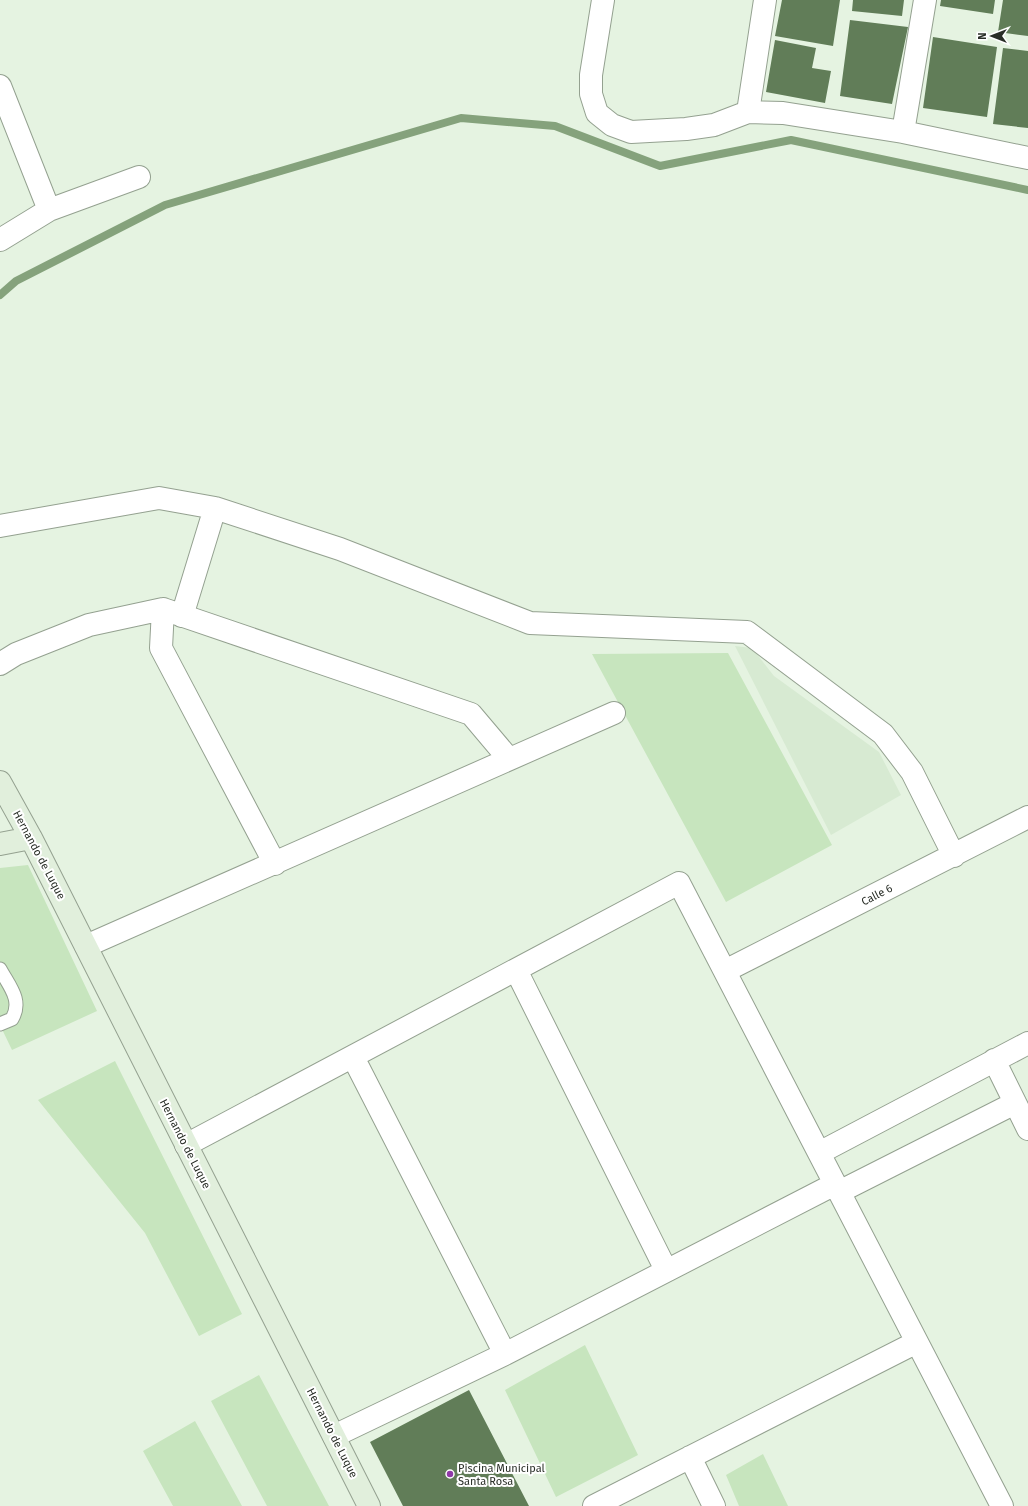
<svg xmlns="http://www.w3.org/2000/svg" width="1028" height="1506" font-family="'Fira Sans',sans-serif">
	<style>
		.built { fill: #d7ead2 }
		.green { fill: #c7e5be }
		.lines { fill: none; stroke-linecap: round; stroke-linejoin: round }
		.stream { stroke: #85a27c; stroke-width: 8 }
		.building { fill: #617d58 }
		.lane-casing { stroke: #94a190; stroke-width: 15 }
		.street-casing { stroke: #94a190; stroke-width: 24 }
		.secondary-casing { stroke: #94a190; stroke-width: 24 }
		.lane { stroke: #fff; stroke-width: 13 }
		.street { stroke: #fff; stroke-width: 22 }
		.secondary { stroke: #e1efdc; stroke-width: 22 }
		.poi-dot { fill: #8f39a7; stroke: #fff; stroke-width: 1.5 }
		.labels { text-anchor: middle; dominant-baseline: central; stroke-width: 4; stroke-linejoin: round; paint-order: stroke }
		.street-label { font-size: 11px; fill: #292e27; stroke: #fff }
		.poi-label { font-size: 11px; fill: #292e27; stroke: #fff; text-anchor: start }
	</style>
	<rect width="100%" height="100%" fill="#e5f3e1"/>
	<path class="built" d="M735 646 752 648 774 676 879 752 901 795 831 835Z"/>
	<path class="green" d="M728 653 832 845 726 902 592 654Z
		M28 865 97 1011 12 1050 0 1025V868Z
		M115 1061 242 1314 199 1336 145 1233 38 1100Z
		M585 1345 638 1455 556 1497 505 1390Z
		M259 1375 329 1506H267L211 1401Z
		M195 1421 242 1506H173L143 1451Z
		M763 1454 788 1506H739L726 1475Z"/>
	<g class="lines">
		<path class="stream" d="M0 295 16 281 165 205 461 118 555 126 660 166 791 140 1028 190"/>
	</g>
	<path class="building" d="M782 0H840L833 46 775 36Z
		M853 0H904L902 16 852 11Z
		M941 0H995L993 14 940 6Z
		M1003 0H1028V36L998 32Z
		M850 20 908 27 892 104 840 96Z
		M933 37 997 47 987 117 923 108Z
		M775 40 816 48 812 68 831 71 825 103 766 92Z
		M1003 48 1028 51V128L993 124Z
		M469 1390 529 1506H403L370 1442Z"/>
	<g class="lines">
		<defs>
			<path id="lane" d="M0 969C9 986 23 1000 12 1019L0 1024"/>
			<path id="street" d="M603 0 591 75V94L597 113 612 125 631 132 686 129 714 125 748 112 783 113 903 132 1028 158
				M0 86 49 210
				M748 112 765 0
				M903 132 925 0
				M0 240 49 210 139 177
				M0 526 159 498 215 508 340 549 530 623 747 632 883 734 912 772 954 856
				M163 609 161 648 275 864
				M182 616 215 508
				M0 664 16 654 89 625 163 609 471 714 509 759
				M86 946 614 713
				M516 970 666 1270
				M725 971 1028 817
				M353 1057 505 1354
				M994 1060 1028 1129
				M186 1145 679 883 1002 1506
				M819 1153 1028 1043
				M839 1192 1015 1103
				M334 1436 505 1354 835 1184
				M690 1457 714 1506
				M594 1506 917 1342"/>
			<path id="secondary" d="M0 782 31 838 369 1506
				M0 844 31 838"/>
		</defs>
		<use href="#lane" class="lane-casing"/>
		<use href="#street" class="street-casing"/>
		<use href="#secondary" class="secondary-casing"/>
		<use href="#lane" class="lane"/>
		<use href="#street" class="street"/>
		<use href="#secondary" class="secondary"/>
	</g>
	<circle class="poi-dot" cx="450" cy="1474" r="4"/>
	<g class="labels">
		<g class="street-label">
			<text transform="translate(39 855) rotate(62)">Hernando de Luque</text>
			<text transform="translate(877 895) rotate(-27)">Calle 6</text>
			<text transform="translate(185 1144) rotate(63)">Hernando de Luque</text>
			<text transform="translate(332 1433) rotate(63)">Hernando de Luque</text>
		</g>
		<g class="poi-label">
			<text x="458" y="1468">Piscina Municipal<tspan x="458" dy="13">Santa Rosa</tspan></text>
		</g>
	</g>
	<g transform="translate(992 36) rotate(270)" stroke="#ffffff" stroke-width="3" paint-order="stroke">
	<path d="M0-3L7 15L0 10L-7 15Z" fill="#292e27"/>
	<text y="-6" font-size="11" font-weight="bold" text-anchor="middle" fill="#292e27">N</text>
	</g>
</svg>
